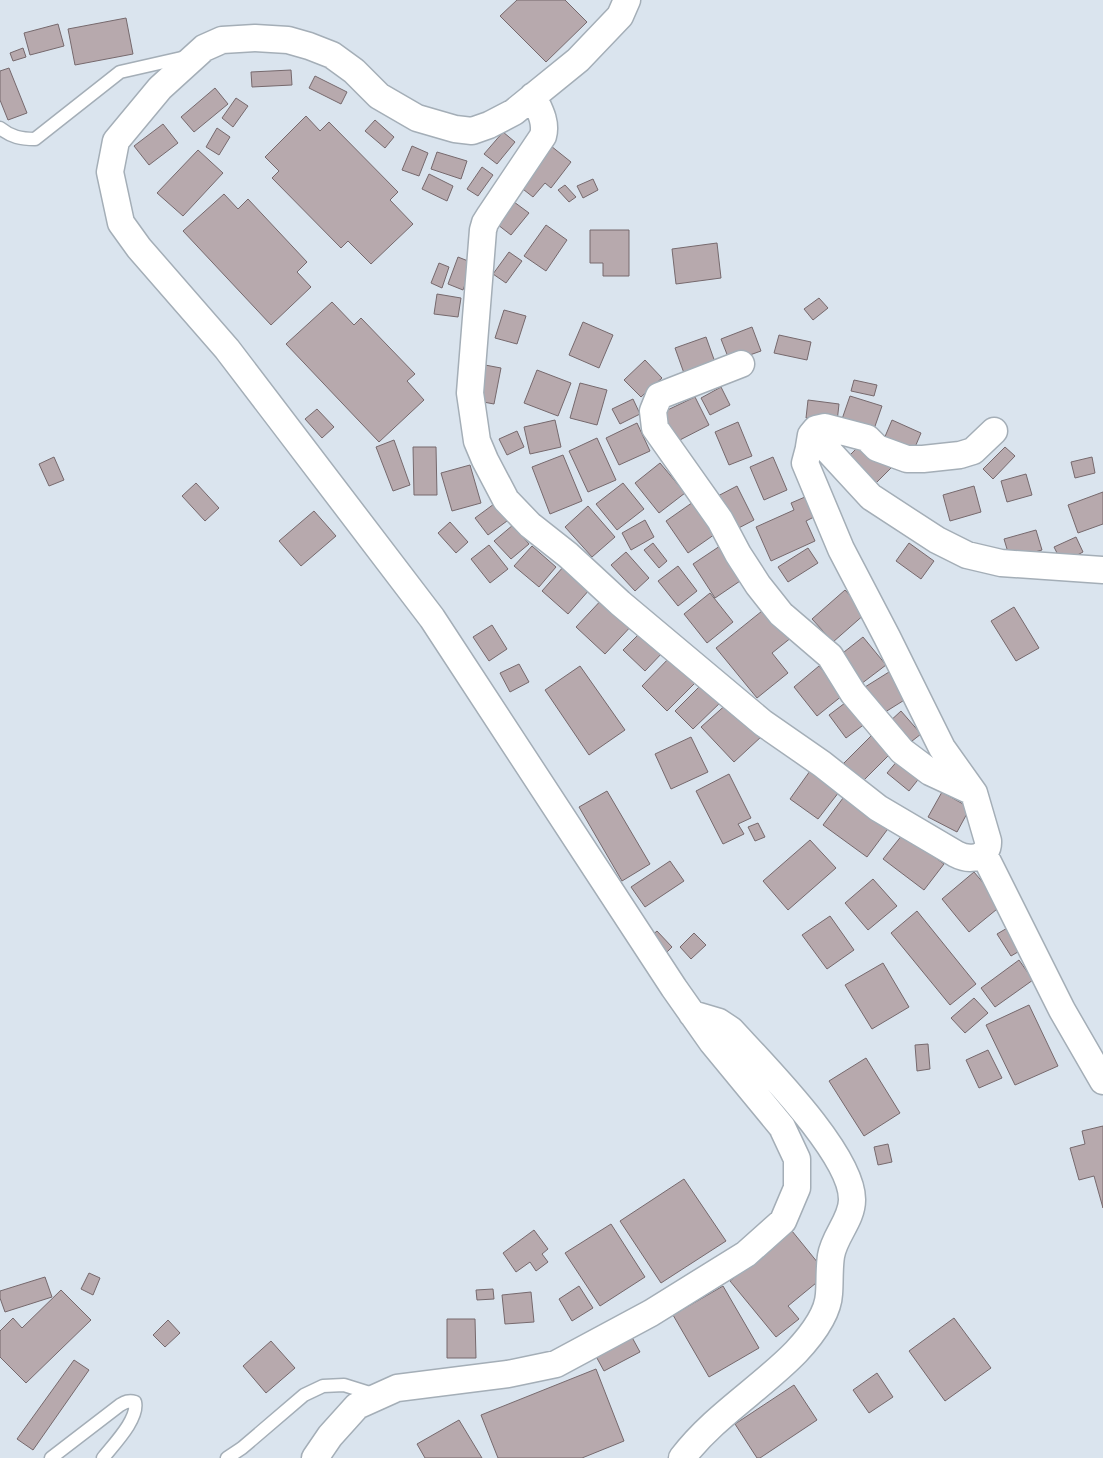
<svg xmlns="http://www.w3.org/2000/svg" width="1103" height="1458" font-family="Roboto,sans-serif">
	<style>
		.building { fill: #b7a9ad; stroke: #76696d }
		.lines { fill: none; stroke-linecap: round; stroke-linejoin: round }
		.lane-casing { stroke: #a4aeb7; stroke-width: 15 }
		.street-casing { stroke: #a4aeb7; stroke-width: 29 }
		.lane { stroke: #fff; stroke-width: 12 }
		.street { stroke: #fff; stroke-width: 26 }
	</style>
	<rect width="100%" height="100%" fill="#dae4ee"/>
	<path class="building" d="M517 0H565L587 22 546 62 500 16Z
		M126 18 133 54 75 65 68 29Z
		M58 24 64 46 30 55 24 33Z
		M23 48 26 57 13 61 10 53Z
		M9 68 27 113 8 120 0 100V71Z
		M291 70 292 85 252 87 251 72Z
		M315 76 347 92 341 104 309 88Z
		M215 88 228 104 194 132 181 117Z
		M236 98 248 106 233 127 222 118Z
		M306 116 320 131 329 122 398 192 390 200 413 224 371 264 348 241 341 248 272 178 279 171 265 157Z
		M375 120 394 137 385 148 365 131Z
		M163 124 178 143 149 165 134 146Z
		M217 128 230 137 219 155 206 147Z
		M503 132 515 142 497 164 484 154Z
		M412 146 428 153 419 176 402 170Z
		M551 146 571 162 551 188 545 183 533 197 519 186Z
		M198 150 223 173 183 216 157 193Z
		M437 152 467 161 461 179 431 169Z
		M482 167 493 175 478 196 467 189Z
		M429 174 453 186 447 201 422 189Z
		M593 179 598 190 583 198 577 186Z
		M565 185 576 197 569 202 558 190Z
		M224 194 238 209 248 199 307 262 297 272 311 287 271 325 183 231Z
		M510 199 529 213 511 235 493 221Z
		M546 225 567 240 546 271 524 256Z
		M590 230H629V276H603V263H590Z
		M717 243 721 278 676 284 672 249Z
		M509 252 522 261 506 283 493 274Z
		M458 257 473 263 463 290 448 284Z
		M439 263 449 267 442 288 431 283Z
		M437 294 461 298 458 317 434 314Z
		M819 298 828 308 813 320 804 309Z
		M332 302 354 325 361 318 415 374 407 381 424 400 379 442 286 344Z
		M504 310 526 316 517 344 495 338Z
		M583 322 613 335 599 368 569 355Z
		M752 327 761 351 730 362 721 339Z
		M779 335 811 342 807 360 774 353Z
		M706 337 716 365 685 376 675 348Z
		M645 360 662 378 641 397 624 380Z
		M485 365 501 368 494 404 478 401Z
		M537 370 571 383 558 416 524 403Z
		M854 380 877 385 874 396 851 391Z
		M580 383 607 390 597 425 570 418Z
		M721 387 730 405 710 415 701 398Z
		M850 396 882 406 873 432 841 422Z
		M695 397 709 425 674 443 659 414Z
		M633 399 640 414 620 424 612 409Z
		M808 400 839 404 837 422 806 418Z
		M317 409 334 427 322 438 305 419Z
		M555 420 561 447 530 454 524 427Z
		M892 420 921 433 913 452 884 439Z
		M738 422 752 456 729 465 715 432Z
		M637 423 650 451 619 465 606 438Z
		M517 431 524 447 507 455 499 439Z
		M597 438 616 480 588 492 569 451Z
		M394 440 410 485 393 491 376 447Z
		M864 441 891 468 874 485 847 458Z
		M413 447H436L437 495H414Z
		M1005 447 1015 456 993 479 983 469Z
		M563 455 582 501 550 514 532 467Z
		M54 457 64 480 49 486 39 464Z
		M773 457 787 490 764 500 750 467Z
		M1092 457 1095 473 1075 478 1071 462Z
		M660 463 685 493 659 513 635 483Z
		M470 465 481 503 452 511 441 473Z
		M1026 474 1032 495 1007 502 1001 481Z
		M196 483 219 508 205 521 182 496Z
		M623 483 644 509 617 530 596 504Z
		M737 486 754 520 731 532 714 498Z
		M974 486 981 512 950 521 943 495Z
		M1103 492V524L1078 533 1068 505Z
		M805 497 814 517 806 521 815 541 771 561 756 527 794 510 791 503Z
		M696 500 718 532 688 553 666 521Z
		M494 504 507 521 488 535 475 518Z
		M588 506 615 537 592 557 565 527Z
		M314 511 336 536 301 566 279 541Z
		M645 520 654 537 631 550 622 533Z
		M450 522 468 542 456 553 438 533Z
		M513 525 529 544 511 559 494 541Z
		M1036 530 1042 550 1010 559 1004 539Z
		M1076 537 1083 552 1062 563 1054 547Z
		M653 543 667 561 659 568 644 550Z
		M909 543 934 561 921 579 896 561Z
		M489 545 508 569 490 583 471 559Z
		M532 546 556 567 539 587 514 566Z
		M720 546 743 579 715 598 693 564Z
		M808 548 818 563 788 582 778 567Z
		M626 552 649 578 635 591 611 565Z
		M564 566 590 589 568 614 542 591Z
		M678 566 697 591 678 606 658 581Z
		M845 590 866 613 833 642 812 619Z
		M710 593 733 622 707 643 684 614Z
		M606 595 635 622 605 654 576 627Z
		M767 607 792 637 772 653 788 673 757 698 716 648Z
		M1014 607 1039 648 1016 661 991 621Z
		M492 625 507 649 489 661 473 637Z
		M643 630 664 651 645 671 623 650Z
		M863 637 886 665 861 684 839 656Z
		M673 654 699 679 667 711 642 686Z
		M519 664 529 682 510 692 500 673Z
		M580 666 625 730 589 755 545 690Z
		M819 666 843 695 817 716 794 687Z
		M889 672 906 699 882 714 865 687Z
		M704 682 723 700 693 729 675 711Z
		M849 700 866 723 846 738 829 715Z
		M729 702 762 736 734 762 701 727Z
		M901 711 921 734 907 745 888 723Z
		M876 731 894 750 862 782 844 763Z
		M691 737 708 772 671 789 655 754Z
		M899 759 921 776 909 791 887 773Z
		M810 771 839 792 818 819 790 799Z
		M729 774 751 818 738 824 744 834 723 844 696 791Z
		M607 791 650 864 622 881 579 807Z
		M942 792 970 808 957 832 928 817Z
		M846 794 890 826 867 857 823 825Z
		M758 823 765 837 755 841 748 827Z
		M903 834 944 864 924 890 883 859Z
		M810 840 836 868 788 910 763 881Z
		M670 861 684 881 645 907 631 887Z
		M974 872 1002 905 969 932 942 899Z
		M873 879 897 906 868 930 845 903Z
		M917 911 976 984 950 1005 891 933Z
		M830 916 854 950 827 969 802 935Z
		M1009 927 1023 949 1011 956 997 934Z
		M657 931 672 947 665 954 650 937Z
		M694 933 706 945 691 959 680 947Z
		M1019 960 1033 980 995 1007 981 988Z
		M883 963 909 1007 872 1029 845 985Z
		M974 998 988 1013 965 1033 951 1018Z
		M1029 1005 1058 1066 1015 1085 986 1025Z
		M928 1044 930 1069 917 1071 915 1045Z
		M988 1050 1002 1078 979 1088 966 1060Z
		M866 1058 900 1113 864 1136 829 1081Z
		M1103 1126V1208L1094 1176 1079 1180 1070 1148 1085 1144 1082 1131Z
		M888 1144 892 1162 878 1165 874 1147Z
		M684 1179 726 1241 661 1283 620 1221Z
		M611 1224 645 1277 600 1306 565 1253Z
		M534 1230 548 1249 542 1254 548 1262 536 1271 530 1262 516 1272 503 1253Z
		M792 1231 827 1274 788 1306 799 1319 776 1337 730 1281Z
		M89 1273 100 1278 93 1295 81 1289Z
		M45 1277 52 1297 5 1312 0 1298V1291Z
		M579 1286 593 1308 572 1321 559 1299Z
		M723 1286 759 1348 709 1377 673 1315Z
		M493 1289 494 1299 477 1300 476 1290Z
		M61 1290 91 1320 26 1383 0 1357V1331L13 1318 22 1328Z
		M531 1292 534 1322 505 1324 502 1295Z
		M954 1318 991 1368 945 1401 909 1351Z
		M447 1319H475L476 1358H447Z
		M168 1320 180 1333 165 1347 153 1335Z
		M628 1330 640 1352 604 1371 592 1349Z
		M271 1341 295 1368 266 1393 243 1366Z
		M74 1360 89 1370 33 1450 17 1439Z
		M596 1369 624 1441 582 1458H498L481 1415Z
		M877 1373 893 1397 869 1413 853 1390Z
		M794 1385 817 1420 760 1458H757L735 1424Z
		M459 1420 482 1458H425L417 1444Z"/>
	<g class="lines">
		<defs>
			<path id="lane" d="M0 128C11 137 21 139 35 139L120 72 186 57
				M51 1458 120 1405C125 1402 129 1400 135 1402 139 1419 113 1445 103 1458
				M227 1458 242 1448 304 1395 323 1386 344 1385 376 1395"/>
			<path id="street" d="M533 96C539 109 547 122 543 136L490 215 485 223 483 230 470 393 477 441 485 460 506 500 530 525 568 555 620 603 763 723 822 764 878 808 956 854C969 861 989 859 988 841L974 793 942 748 887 637 841 549 805 463 809 448 814 444 824 446 871 497 937 540 967 555 1001 563 1103 570
				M741 364 659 396 653 411 655 428 720 520 738 554 758 585 781 614 830 656 853 693 902 751 930 772 971 791
				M809 447 811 435 816 429 825 427 867 438 877 448 907 459H923L960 455 973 451 994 431
				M984 854 1062 1010 1103 1081
				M315 1458 330 1436 357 1406 397 1388 508 1374 556 1364 651 1313 746 1254 783 1221 797 1188V1159L782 1127 712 1042 674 988 432 618 227 349 139 248 121 223 110 172 116 141 160 88 204 48 222 40 255 38 288 40 309 46 332 55 354 71 379 96 417 118 455 129 472 131 489 125 514 112 578 60 620 16 627 0
				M682 1458C714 1416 760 1389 796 1352 810 1337 828 1315 829 1294 830 1282 829 1269 831 1256 834 1236 852 1220 852 1200 853 1155 762 1064 731 1030L719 1022 692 1014"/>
		</defs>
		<use href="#lane" class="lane-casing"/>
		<use href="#street" class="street-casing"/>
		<use href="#lane" class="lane"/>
		<use href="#street" class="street"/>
	</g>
</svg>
